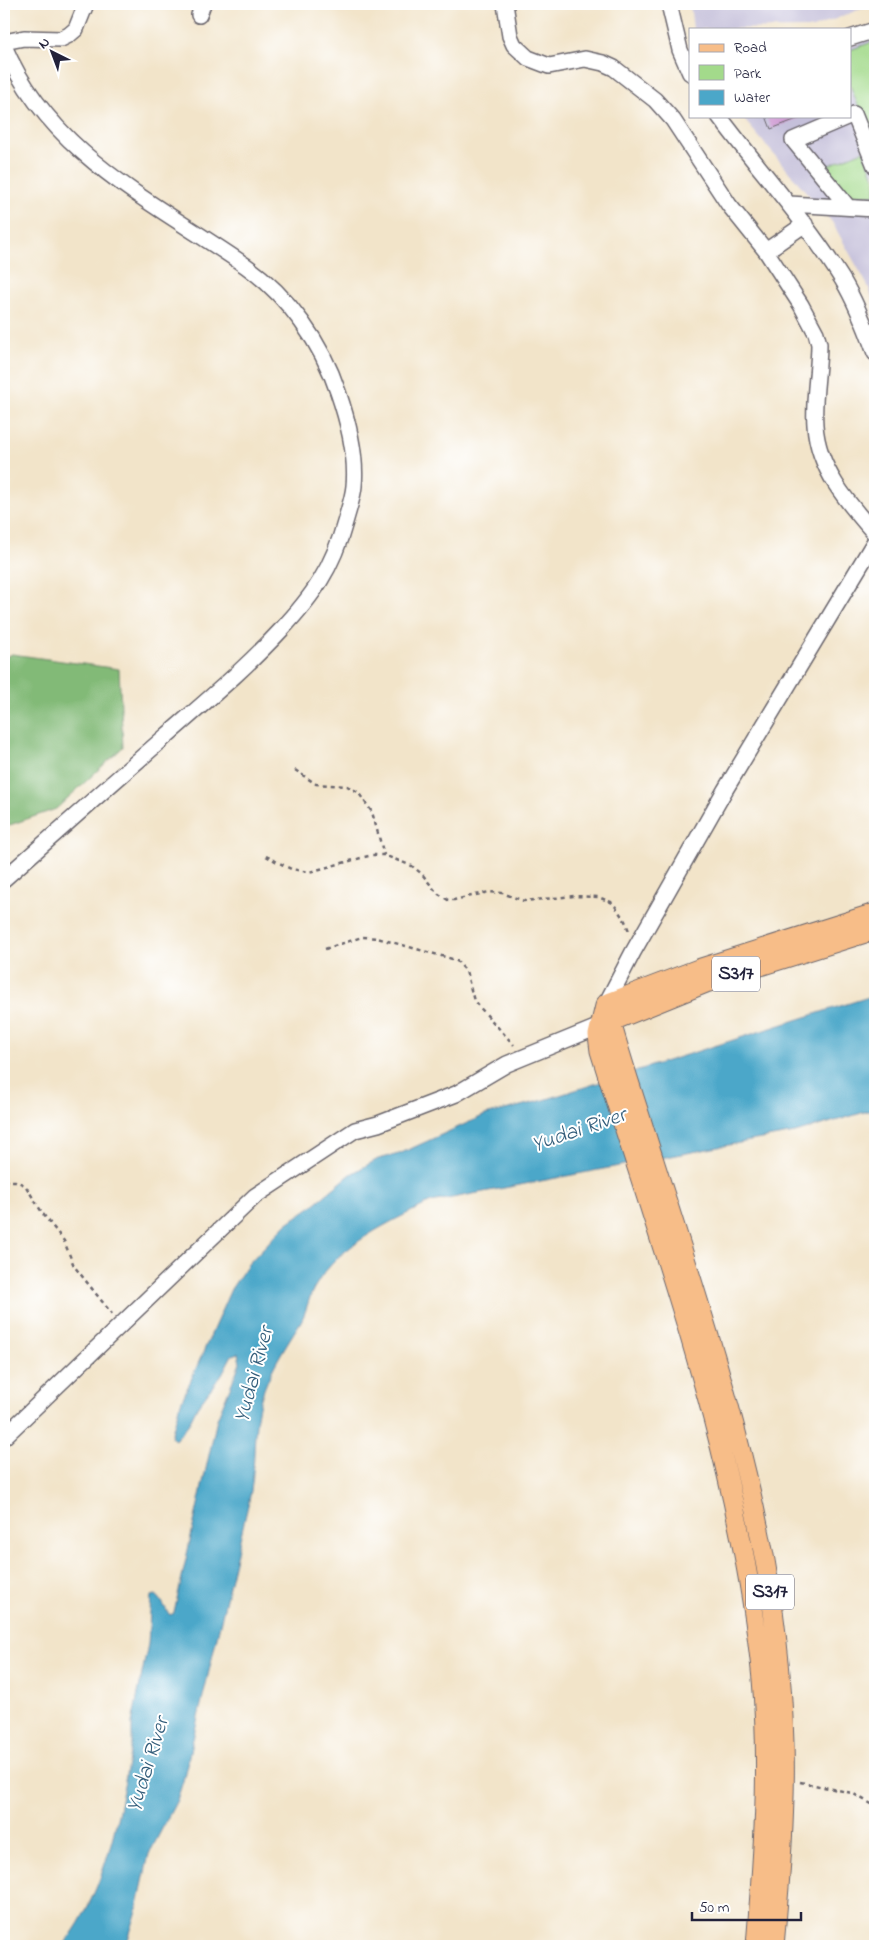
<svg xmlns="http://www.w3.org/2000/svg" width="879" height="1950" font-family="'Indie Flower',sans-serif">
	<style>
		.industrial { fill: #c5c0da }
		.green { fill: #a3da8b; stroke: #627e63 }
		.forest { fill: #82ba77; stroke: #526e59 }
		.water { fill: #4ba7c9; stroke: #366482 }
		.building { fill: #d09ed4 }
		.lines { fill: none; stroke-linecap: round; stroke-linejoin: round }
		.minor-casing { stroke: #6b666d; stroke-width: 18 }
		.major-casing { stroke: #6b666d; stroke-width: 21 }
		.path { stroke: #6b666d; stroke-width: 2.5; stroke-dasharray: 4 4; stroke-linecap: butt }
		.minor { stroke: #fff; stroke-width: 15 }
		.major { stroke: #f7bd88; stroke-width: 19 }
		.labels { text-anchor: middle; dominant-baseline: central; stroke-width: 4; stroke-linejoin: round; paint-order: stroke }
		.shield { fill: #fff; stroke: #646476; stroke-width: 1 }
		.shield-label { font-size: 20px; font-weight: bold; fill: #22223b }
		.water-label { font-size: 22px; font-style: italic; fill: #345e7b; stroke: #fff }
	</style>
	<rect width="100%" height="100%" fill="#fff"/>
	<filter id="ink" filterUnits="userSpaceOnUse"><feTurbulence type="fractalNoise" baseFrequency=".02" numOctaves="2"/><feDisplacementMap in="SourceGraphic" scale="10" xChannelSelector="R" yChannelSelector="G"/><feConvolveMatrix kernelMatrix="1 2 1 2 8 2 1 2 1" color-interpolation-filters="sRGB"/></filter>
	<filter id="wash" filterUnits="userSpaceOnUse"><feTurbulence type="fractalNoise" baseFrequency=".0096" numOctaves="4" result="noise"/><feDisplacementMap in="SourceGraphic" scale="20" xChannelSelector="R" yChannelSelector="G"/><feGaussianBlur stdDeviation="1.12" result="paint"/><feColorMatrix in="noise" values="0 0 0 0 0 0 0 0 0 0 0 0 0 0 0 0 0 1.4 0 .05"/><feComposite in="paint" operator="in"/></filter>
	<g filter="url(#wash)">
		<rect width="100%" height="100%" fill="#f2e4c9"/>
		<path class="industrial" d="M690 4H873L813 28 693 29Z
			M875 37V305L868 286 832 222 741 116H850V46Z"/>
		<path class="green" d="M875 41V77L873 78 875 84V148L850 85V50Z
			M863 151 875 179V195H846L822 168Z"/>
		<path class="forest" d="M12 654 119 669 123 747 56 809 4 827V658Z"/>
		<path class="water" d="M875 995V1109L795 1133 755 1140 431 1202C390 1222 340 1244 316 1285 308 1297 307 1312 300 1323 283 1350 264 1379 258 1411 252 1441 256 1472 249 1501 227 1595 205 1688 183 1781L177 1800 149 1854 136 1914 126 1946H63C109 1887 118 1814 132 1743V1723L148 1644 151 1596 156 1595C162 1599 165 1609 170 1615L174 1613 217 1419 240 1363 238 1353 232 1355 222 1374 197 1407 188 1425 175 1440 171 1437 179 1407 231 1289 248 1264 286 1224 312 1206 351 1174 378 1159 399 1154 485 1115 544 1100Z"/>
		<g id="blocks">
			<path class="building" d="M766 116H802V117L771 129Z"/>
		</g>
	</g>
	<g filter="url(#ink)">
		<use href="#blocks" fill-opacity="0" stroke="#6b666d" stroke-width="1"/>
		<g class="lines">
			<defs>
				<path id="minor" d="M505 4 510 36 514 45 528 58 549 66 585 59 603 63 614 68 655 100 673 120 729 205 766 251 801 305 816 333 819 344C819 370 813 398 815 425 818 469 847 502 875 534
					M669 4 680 50 690 73
					M199 15 203 4
					M850 38 875 30
					M4 42 24 38 61 39 69 35 76 29 86 4
					M4 46C50 155 154 202 246 266 288 296 322 343 338 392 348 421 357 455 354 486 353 497 349 508 346 519 340 541 332 562 320 581 309 599 295 615 281 630 245 669 205 702 165 737 111 784 57 832 4 879
					M719 116C760 171 806 221 842 279 856 302 866 328 875 353
					M850 116 854 114 875 166
					M789 204 875 209
					M848 207 793 140 849 116
					M766 251 805 224
					M606 1004 633 952 725 790 875 541
					M4 1437 255 1196 355 1130 378 1124 456 1094 507 1064 600 1026"/>
				<path id="major" d="M606 1004C617 1046 631 1087 644 1129 686 1263 732 1397 760 1535 774 1603 782 1673 784 1743 786 1810 780 1879 774 1946
					M606 1004 701 968 875 913
					M605 1006 598 1035 600 1051C664 1257 741 1463 762 1679 770 1768 763 1858 756 1946
					M600 1026 706 983 875 930"/>
			</defs>
			<use href="#minor" class="minor-casing"/>
			<use href="#major" class="major-casing"/>
			<path class="path" d="M295 770 316 784 347 786 358 792 372 812 384 855
				M266 856 291 869 309 872 372 855H384L412 866 422 874 437 893 448 900H454L489 892 502 893 524 901 574 896 598 897 611 902 615 906 625 921 629 931
				M325 949 362 937 377 938 456 960 466 971 474 1001 514 1045
				M4 1181H15L25 1185 43 1214 64 1241 74 1266 112 1314
				M800 1782 852 1793 875 1806"/>
			<use href="#minor" class="minor"/>
			<use href="#major" class="major"/>
		</g>
	</g>
	<g class="labels">
		<g class="shield">
			<rect x="712" y="956.5" width="48" height="35" rx="4"/>
			<rect x="746" y="1574.5" width="48" height="35" rx="4"/>
		</g>
		<g class="shield-label">
			<text x="736" y="974">S317</text>
			<text x="770" y="1592">S317</text>
		</g>
		<g class="water-label">
			<text transform="translate(579 1131) rotate(-19)">Yudai River</text>
			<text transform="translate(255 1375) rotate(-75)">Yudai River</text>
			<text transform="translate(149 1765) rotate(-73)">Yudai River</text>
		</g>
	</g>
	<rect width="879" height="1950" fill="none" stroke="#fff" stroke-width="20"/>
	<rect x="689" y="28" width="162" height="90" fill="#ffffff" stroke="#a7a7b1"/>
	<rect x="699" y="44" width="25" height="8" fill="#f7bd88" stroke="#a7a7b1"/>
	<text x="734" y="52" font-size="15" fill="#22223b">Road</text>
	<rect x="699" y="65" width="25" height="15" fill="#a3da8b" stroke="#a7a7b1"/>
	<text x="734" y="78" font-size="15" fill="#22223b">Park</text>
	<rect x="699" y="90" width="25" height="15" fill="#4ba7c9" stroke="#a7a7b1"/>
	<text x="734" y="102" font-size="15" fill="#22223b">Water</text>
	<g transform="translate(52 52) rotate(318)" stroke="#ffffff" stroke-width="4" paint-order="stroke">
	<path d="M0-4L9 19L0 12L-9 19Z" fill="#22223b"/>
	<text y="-8" font-size="14" font-weight="bold" text-anchor="middle" fill="#22223b">N</text>
	</g>
	<path d="M692 1912v8h109v-8" fill="none" stroke="#22223b" stroke-width="2.5"/>
	<text x="699" y="1912" font-size="15" fill="#22223b" stroke="#ffffff" stroke-width="4" paint-order="stroke">50 m</text>
</svg>
